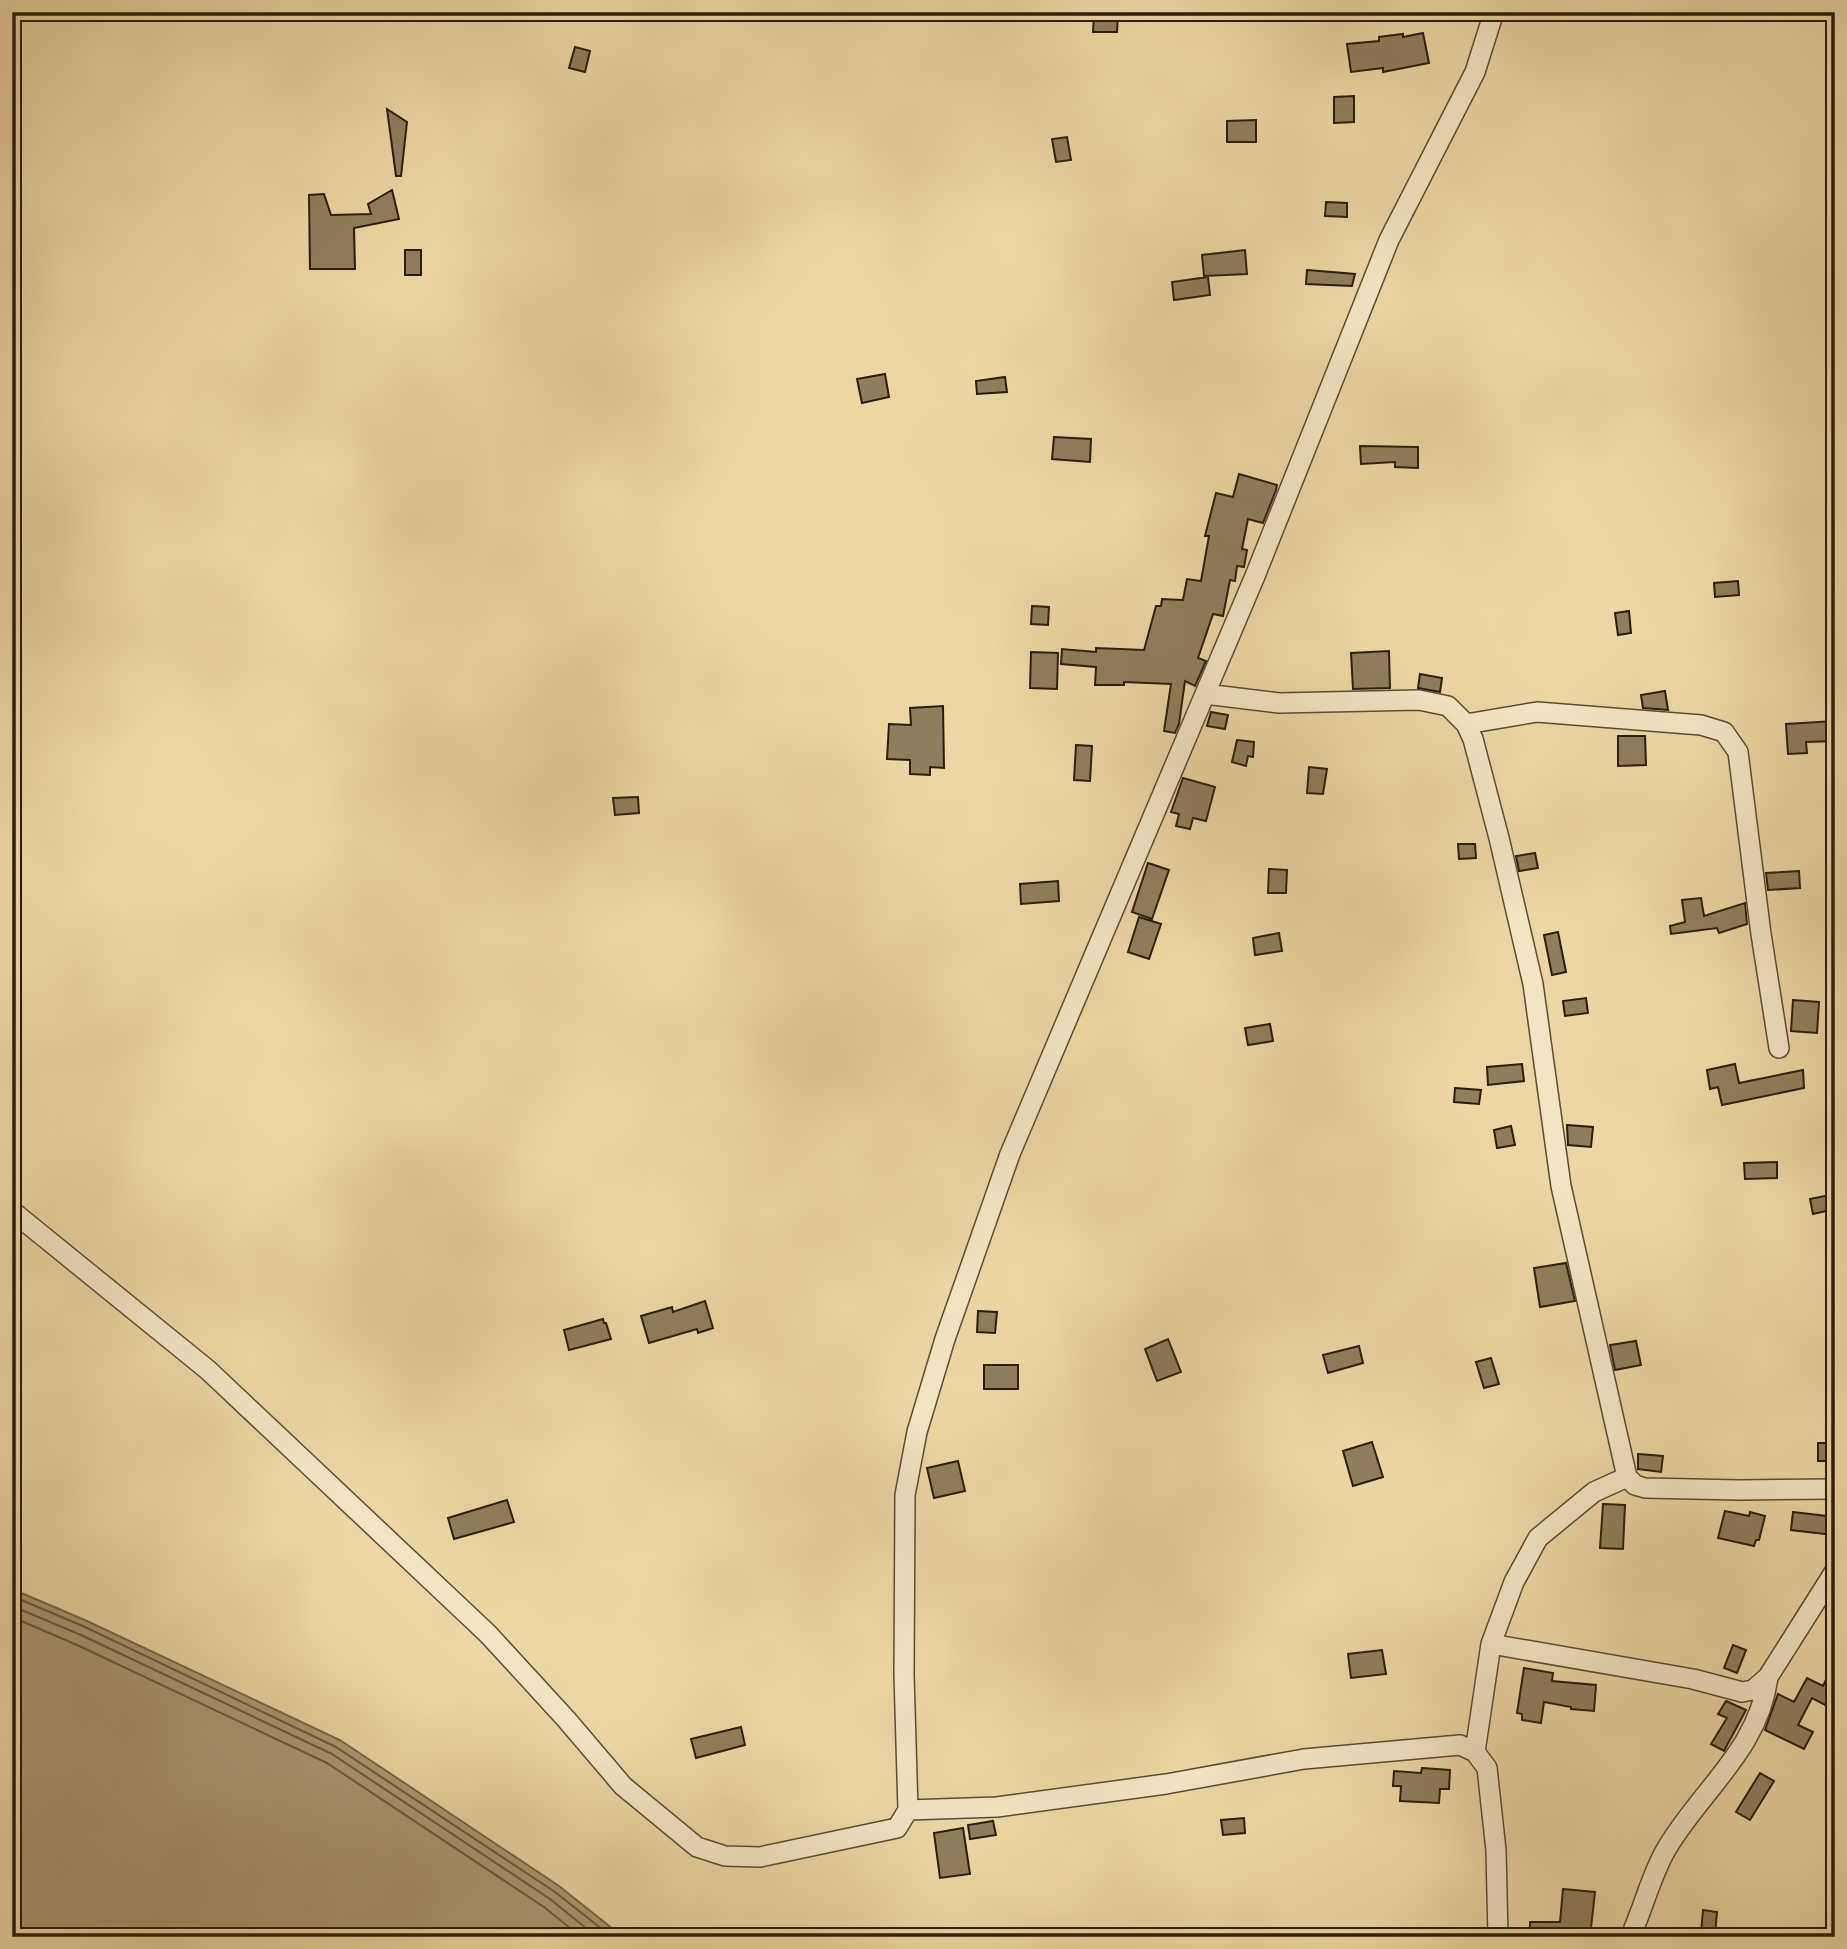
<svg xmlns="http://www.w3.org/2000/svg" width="1847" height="1949" font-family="'Gentium Book Plus',serif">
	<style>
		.water { fill: #aa9871; stroke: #776749; stroke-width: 2 }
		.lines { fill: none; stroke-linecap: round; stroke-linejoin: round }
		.shore { stroke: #6a5a3f; stroke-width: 2 }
		.building { fill: #8f7e5c; stroke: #2a1d0d; stroke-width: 2 }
		.minor-casing { stroke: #5a4c33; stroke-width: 22 }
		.minor { stroke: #f3e5c4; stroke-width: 19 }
	</style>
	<rect width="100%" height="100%" fill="#ecd7a4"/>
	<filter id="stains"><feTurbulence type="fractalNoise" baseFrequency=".00286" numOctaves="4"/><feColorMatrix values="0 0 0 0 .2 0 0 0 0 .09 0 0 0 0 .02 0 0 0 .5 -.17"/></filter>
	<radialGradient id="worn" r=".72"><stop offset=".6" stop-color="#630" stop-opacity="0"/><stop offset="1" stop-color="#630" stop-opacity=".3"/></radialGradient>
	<path class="water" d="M12 1589 87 1621 340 1740 559 1886 623 1937H12Z"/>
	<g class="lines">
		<path class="shore" d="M12 1596 85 1627 336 1747 555 1892 612 1937
			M12 1606 81 1635 332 1754 550 1899 597 1937
			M12 1617 77 1645 327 1763 544 1907 581 1937"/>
	</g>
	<path class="building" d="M1094 14H1118L1117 32H1093Z
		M1423 33 1429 63 1383 72V68L1351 72 1347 44 1379 41V37L1403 34V37Z
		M575 47 590 51 585 72 569 68Z
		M1354 96V122L1334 123V97Z
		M387 109 407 122 401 176H396Z
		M1256 120V142H1227V121Z
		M1067 137 1071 160 1056 162 1052 139Z
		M392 190 399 219 354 228 355 269H310L309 195 324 194 331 215 371 214 368 204Z
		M1326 202 1347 203V217L1325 216Z
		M405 250H421V275H405Z
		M1245 250 1247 274 1204 276 1202 255Z
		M1307 270 1355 274 1352 286 1306 284Z
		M1208 277 1210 295 1174 300 1172 282Z
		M885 374 889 397 862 403 857 379Z
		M1005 377 1007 392 977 394 976 381Z
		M1054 437 1091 439 1090 462 1052 459Z
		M1360 446 1418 447V468L1395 467V462L1361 464Z
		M1239 474 1277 485 1276 490 1263 523 1248 519 1242 549 1247 550 1244 567 1237 566 1235 581 1230 580 1223 616 1213 614 1198 658 1206 661 1195 686 1185 681 1179 724 1175 733 1164 731 1171 684 1124 682V685H1095L1096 667 1061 664 1062 649 1096 652V648L1144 650 1156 606H1161L1162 599 1183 600 1187 579 1201 581 1209 536H1205L1216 493 1233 497Z
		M1738 581 1739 595 1715 597 1714 583Z
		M1032 606 1049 607 1048 625 1031 624Z
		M1629 611 1631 633 1618 635 1615 613Z
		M1389 651 1390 688 1353 689 1351 653Z
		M1031 652 1058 653 1057 689 1030 688Z
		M1420 674 1442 678 1440 692 1418 688Z
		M1665 691 1668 710 1643 708 1641 695Z
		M943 706 944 768 930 767V775L910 774V760L887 759 889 724 911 725 910 708Z
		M1211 712 1228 715 1225 729 1207 726Z
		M1835 721V741L1806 742 1807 753 1788 754 1786 724Z
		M1618 736H1645L1646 765 1618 766Z
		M1237 740 1254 742 1253 757 1248 756 1246 766 1232 762Z
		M1076 745 1092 746 1090 781 1074 780Z
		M1309 767 1327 769 1323 794 1307 793Z
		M1183 778 1215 787 1206 821 1193 818 1190 829 1176 826 1179 814 1171 812Z
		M638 797 639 813 615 815 613 798Z
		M1458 844H1475L1476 858 1459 859Z
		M1535 853 1538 868 1519 871 1516 856Z
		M1148 863 1169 870 1152 919 1132 912Z
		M1269 869 1287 870 1286 893H1268Z
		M1799 871 1800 888 1768 890 1766 873Z
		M1058 881 1059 901 1021 904 1020 884Z
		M1701 898 1704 916 1745 903 1747 924 1719 933 1717 928 1671 934 1670 926 1685 922 1682 900Z
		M1139 917 1161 924 1149 959 1128 952Z
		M1558 932 1566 972 1552 975 1544 935Z
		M1279 933 1282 951 1255 955 1253 938Z
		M1586 998 1588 1013 1565 1016 1563 1001Z
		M1793 1000 1819 1002 1817 1033 1791 1031Z
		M1270 1024 1273 1041 1248 1045 1245 1028Z
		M1522 1064 1524 1081 1488 1085 1487 1067Z
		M1735 1064 1739 1083 1803 1070 1804 1088 1722 1105 1718 1087 1710 1089 1707 1070Z
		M1455 1088 1481 1090 1479 1104 1454 1102Z
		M1567 1125 1593 1127 1591 1147 1568 1145Z
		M1511 1126 1515 1145 1497 1148 1494 1130Z
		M1777 1162V1178L1745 1179 1744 1163Z
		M1835 1194V1209L1813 1214 1810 1199Z
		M1566 1263 1575 1301 1540 1307 1534 1268Z
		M705 1301 713 1328 698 1333 697 1329 649 1343 641 1316 672 1307 673 1312Z
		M978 1311 997 1312 995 1333 977 1332Z
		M603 1319 604 1323H606L611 1339 569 1350 564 1330Z
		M1168 1339 1181 1372 1157 1381 1145 1349Z
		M1636 1341 1641 1365 1615 1370 1610 1345Z
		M1359 1346 1363 1363 1328 1373 1323 1355Z
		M1491 1358 1499 1384 1484 1388 1476 1362Z
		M984 1365H1018V1389H984Z
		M1372 1442 1383 1477 1353 1486 1343 1451Z
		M1818 1443H1835V1461H1818Z
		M1638 1454 1663 1456 1661 1472 1638 1469Z
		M958 1461 965 1491 934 1498 927 1468Z
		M507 1500 514 1522 454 1539 448 1518Z
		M1603 1504 1625 1505 1623 1549 1600 1548Z
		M1725 1511 1749 1516 1750 1512 1765 1516 1759 1540H1756L1754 1546 1718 1538Z
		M1793 1512 1835 1517 1833 1535 1791 1530Z
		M1733 1645 1746 1650 1737 1673 1724 1668Z
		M1382 1650 1386 1674 1351 1678 1348 1654Z
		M1835 1661V1696L1829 1707 1812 1698 1798 1725 1813 1732 1804 1749 1765 1730 1778 1694 1794 1702 1807 1678 1823 1686Z
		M1524 1668 1553 1673 1552 1681 1596 1685 1594 1711 1571 1709V1707L1544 1702 1541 1723 1522 1720V1714L1517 1713Z
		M1726 1701 1746 1710 1724 1751 1711 1744 1727 1718 1718 1714Z
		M741 1727 745 1745 696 1758 691 1739Z
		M1422 1768 1450 1770 1449 1789H1440L1439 1803 1400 1801 1401 1786H1393L1394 1771 1421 1773Z
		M1760 1773 1774 1781 1750 1820 1736 1812Z
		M1244 1818 1245 1833 1223 1835 1221 1820Z
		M993 1821 996 1835 970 1839 968 1825Z
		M963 1828 970 1874 940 1878 934 1833Z
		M1563 1889 1595 1892 1590 1937H1530V1922H1560Z
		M1703 1910 1717 1912 1715 1935 1701 1933Z"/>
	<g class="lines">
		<defs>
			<path id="minor" d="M1205 694 1279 703 1419 700 1448 706 1466 724 1473 739 1499 838 1533 984 1561 1186 1627 1477 1635 1485 1645 1488 1739 1490 1835 1489
				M1466 724 1537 712 1701 725 1724 732 1738 752 1761 934 1779 1048
				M12 1211 208 1370 488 1634 566 1719 623 1786 697 1847 725 1856 760 1857 897 1828 908 1810 904 1675 905 1495 917 1432 945 1339 1010 1154 1255 576 1389 240 1475 72 1494 12
				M1491 1644 1693 1679 1742 1692 1753 1690 1768 1677 1835 1571
				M1475 1752 1491 1644 1514 1582 1538 1538 1594 1492 1627 1477
				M908 1810 997 1807 1166 1784 1304 1759 1460 1745 1475 1752 1487 1768 1496 1850 1498 1937
				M1633 1937 1634 1928C1645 1902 1653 1871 1667 1848 1702 1789 1759 1749 1768 1677"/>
		</defs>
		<use href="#minor" class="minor-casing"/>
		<use href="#minor" class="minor"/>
	</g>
	<rect width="1847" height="1949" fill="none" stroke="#ecd7a4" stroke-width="42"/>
	<rect x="14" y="14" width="1819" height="1921" fill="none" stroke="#2a1d0d" stroke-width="3.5"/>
	<rect x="21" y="21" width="1805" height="1907" fill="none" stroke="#2a1d0d" stroke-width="2"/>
	<rect width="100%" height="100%" filter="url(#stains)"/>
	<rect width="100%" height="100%" fill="url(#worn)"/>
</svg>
